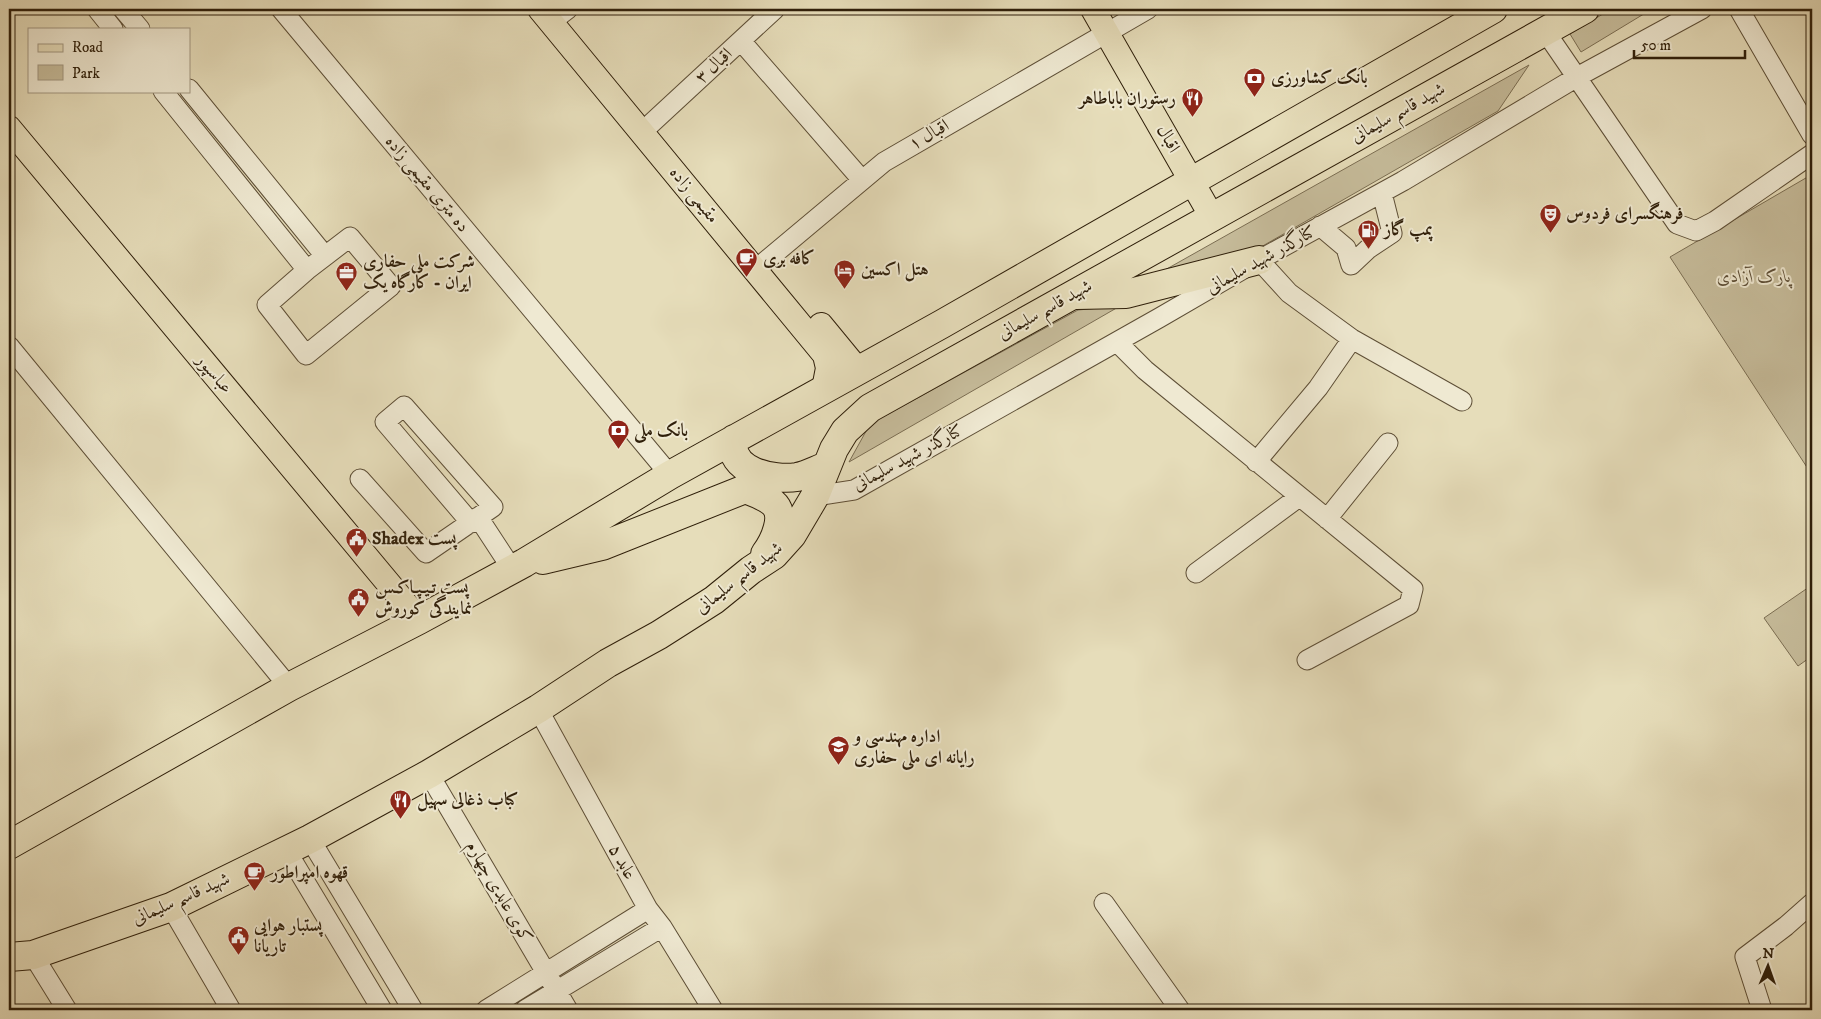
<svg xmlns="http://www.w3.org/2000/svg" width="1821" height="1019" font-family="'IM FELL DW Pica',Amiri,serif">
	<style>
		.green { fill: #c7bd9c; stroke: #7b6e53 }
		.lines { fill: none; stroke-linecap: round; stroke-linejoin: round }
		.minor-casing { stroke: #5d4e36; stroke-width: 21 }
		.major-casing { stroke: #2f1f0a; stroke-width: 26 }
		.highway-casing { stroke: #2f1f0a; stroke-width: 30 }
		.minor { stroke: #efe9d2; stroke-width: 19 }
		.major { stroke: #e6ddba; stroke-width: 24 }
		.highway { stroke: #e6ddba; stroke-width: 28 }
		.labels { text-anchor: middle; dominant-baseline: central; stroke-width: 4; stroke-linejoin: round; paint-order: stroke }
		.street-label { font-size: 18px; fill: #2f1f0a; stroke: #efe9d2 }
		.poi-label { font-size: 18px; font-weight: bold; fill: #2f1f0a; stroke: #efe9d2; text-anchor: start }
		.park-label { font-size: 18px; font-style: italic; fill: #5d4e36; stroke: #efe9d2 }
	</style>
	<rect width="100%" height="100%" fill="#e6ddba"/>
	<filter id="stains"><feTurbulence type="fractalNoise" baseFrequency=".004" numOctaves="4"/><feColorMatrix values="0 0 0 0 .2 0 0 0 0 .09 0 0 0 0 .02 0 0 0 .5 -.17"/></filter>
	<radialGradient id="worn" r=".72"><stop offset=".6" stop-color="#630" stop-opacity="0"/><stop offset="1" stop-color="#630" stop-opacity=".3"/></radialGradient>
	<path class="green" d="M1611 9H1652L1581 52 1570 34Z
		M1529 65 1498 111 1233 263 1156 275Z
		M1811 175 1812 178V475L1670 257Z
		M1120 306 849 462 870 424 1078 310Z
		M1812 585V656L1798 666 1764 618Z"/>
	<g class="lines">
		<defs>
			<path id="minor" d="M97 9 113 29
				M123 9 140 29
				M281 9 670 475
				M1739 9 1812 135
				M551 22 568 9
				M1545 31 1677 224 1696 231 1715 221 1812 154
				M741 41 862 180
				M189 89 325 256
				M163 91 307 270
				M642 132 775 9
				M1320 226 1346 248 1351 265 1368 249 1392 233 1382 193
				M350 237 391 286 306 355 267 305 307 270Z
				M1259 260 1289 293 1352 339 1462 401
				M755 270 884 162 1148 9
				M1117 342 1145 370 1413 589 1409 605 1307 660
				M9 346 289 687
				M1256 462 1318 388 1352 339
				M360 479 426 553 493 507 404 406 385 422 471 523
				M815 496 854 490 1159 318 1259 260 1403 181 1577 77 1702 9
				M478 517 512 569
				M1327 519 1388 443
				M1196 573 1299 497
				M538 709 648 909 662 927 713 1010
				M429 774 568 1010
				M310 839 413 1010
				M286 850 382 1010
				M1104 903 1180 1010
				M171 907 231 1010
				M33 955 67 1010
				M486 1010 648 909
				M525 1010 662 927
				M1762 1010 1745 957 1786 926 1812 903"/>
			<path id="major" d="M540 9 825 355 828 368 824 389
				M1093 9 1212 217
				M9 128 419 620
				M821 325 858 370"/>
			<path id="highway" d="M1076 295 1126 294 1259 260
				M734 439C726 471 774 481 797 477 807 475 818 469 827 466
				M543 560 602 546 745 489C755 493 765 496 773 503 787 515 774 542 765 554
				M9 845 289 687 419 620 524 563 670 475 942 324 1493 9
				M9 957 33 955 171 907 310 839 429 774 538 709 608 663 659 635 714 600 751 570 774 555 792 535 815 496 834 449 845 431 870 408 1585 9"/>
		</defs>
		<use href="#minor" class="minor-casing"/>
		<use href="#major" class="major-casing"/>
		<use href="#highway" class="highway-casing"/>
		<use href="#minor" class="minor"/>
		<use href="#major" class="major"/>
		<use href="#highway" class="highway"/>
	</g>
	<defs>
		<symbol id="bank-pin" viewBox="-11 -11 22 30"><path d="M0 17L-7.5 6A9.5 9.5 0 1 1 7.5 6Z" fill="#8f2418" stroke="#efe9d2"/><path d="M-6-4H6V4H-6ZM0-2.3a2.3 2.3 0 1 0 0 4.6a2.3 2.3 0 1 0 0-4.6Z" fill="#fff"/></symbol>
		<symbol id="restaurant-pin" viewBox="-11 -11 22 30"><path d="M0 17L-7.5 6A9.5 9.5 0 1 1 7.5 6Z" fill="#8f2418" stroke="#efe9d2"/><path d="M-5-6h1v4h1v-4h1v4h1v-4h1v5L-1.5 .5V6h-2V.5L-5-1ZM5-6V6H3V1.5H1.5Q1.5-4 5-6Z" fill="#fff"/></symbol>
		<symbol id="theatre-pin" viewBox="-11 -11 22 30"><path d="M0 17L-7.5 6A9.5 9.5 0 1 1 7.5 6Z" fill="#8f2418" stroke="#efe9d2"/><path d="M-5-5.5Q0-4 5-5.5V0Q5 5 0 6Q-5 5-5 0ZM-3.3-2.5H-1v1.5H-3.3ZM1-2.5H3.3v1.5H1ZM-2.8 1Q0 5.5 2.8 1Z" fill="#fff"/></symbol>
		<symbol id="fuel-pin" viewBox="-11 -11 22 30"><path d="M0 17L-7.5 6A9.5 9.5 0 1 1 7.5 6Z" fill="#8f2418" stroke="#efe9d2"/><path d="M-5.5-6h7V0h2V4h1.3V-2.5L3-4.5l.8-.8L6-3V5H2.5V1h-1V6h-7ZM-4.2-4.7v3.2H.2V-4.7Z" fill="#fff"/></symbol>
		<symbol id="cafe-pin" viewBox="-11 -11 22 30"><path d="M0 17L-7.5 6A9.5 9.5 0 1 1 7.5 6Z" fill="#8f2418" stroke="#efe9d2"/><path d="M-5.5-4.5H6V0H3Q3 3.5 0 3.5H-2.5Q-5.5 3.5-5.5 0ZM3-3.2v2h1.7v-2ZM-6 4.5H4V6H-6Z" fill="#fff"/></symbol>
		<symbol id="hotel-pin" viewBox="-11 -11 22 30"><path d="M0 17L-7.5 6A9.5 9.5 0 1 1 7.5 6Z" fill="#8f2418" stroke="#efe9d2"/><path d="M-6-4.5h1.5V1H6V5H4.5V3h-9V5H-6ZM-4 0a1.8 1.8 0 1 1 3.6 0ZM.5 0V-2.5h3Q6-2.5 6 0Z" fill="#fff"/></symbol>
		<symbol id="office-pin" viewBox="-11 -11 22 30"><path d="M0 17L-7.5 6A9.5 9.5 0 1 1 7.5 6Z" fill="#8f2418" stroke="#efe9d2"/><path d="M-6-3h4V-5.5h4V-3h4V5H-6ZM-1-4.5V-3h2v-1.5ZM-6 0V1H6V0Z" fill="#fff"/></symbol>
		<symbol id="civic-pin" viewBox="-11 -11 22 30"><path d="M0 17L-7.5 6A9.5 9.5 0 1 1 7.5 6Z" fill="#8f2418" stroke="#efe9d2"/><path d="M-.6-6.5H3V-4.5H.6V-3L4-1V1h2V6H-6V1h2V-1L-.6-3ZM-1.2 2.5V6h2.4V2.5Z" fill="#fff"/></symbol>
		<symbol id="university-pin" viewBox="-11 -11 22 30"><path d="M0 17L-7.5 6A9.5 9.5 0 1 1 7.5 6Z" fill="#8f2418" stroke="#efe9d2"/><path d="M0-5L7-2L0 1L-7-2ZM-4 1L0 2.5L4 1V4Q0 6-4 4Z" fill="#fff"/></symbol>
	</defs>
	<g fill-rule="evenodd">
		<use href="#bank-pin" x="1242" y="66" width="25" height="34"/>
		<use href="#restaurant-pin" x="1180" y="86" width="25" height="34"/>
		<use href="#theatre-pin" x="1538" y="202" width="25" height="34"/>
		<use href="#fuel-pin" x="1356" y="218" width="25" height="34"/>
		<use href="#cafe-pin" x="734" y="246" width="25" height="34"/>
		<use href="#hotel-pin" x="832" y="258" width="25" height="34"/>
		<use href="#office-pin" x="334" y="260" width="25" height="34"/>
		<use href="#bank-pin" x="606" y="418" width="25" height="34"/>
		<use href="#civic-pin" x="344" y="526" width="25" height="34"/>
		<use href="#civic-pin" x="346" y="586" width="25" height="34"/>
		<use href="#university-pin" x="826" y="734" width="25" height="34"/>
		<use href="#restaurant-pin" x="388" y="788" width="25" height="34"/>
		<use href="#cafe-pin" x="242" y="860" width="25" height="34"/>
		<use href="#civic-pin" x="226" y="924" width="25" height="34"/>
	</g>
	<g class="labels">
		<g class="street-label">
			<text transform="translate(714 66) rotate(-43)">اقبال ۳</text>
			<text transform="translate(1398 113) rotate(-29)">شهید قاسم سلیمانی</text>
			<text transform="translate(929 135) rotate(-30)">اقبال ۱</text>
			<text transform="translate(1168 139) rotate(60)">اقبال</text>
			<text transform="translate(427 184) rotate(50)">ده متری مقیمی زاده</text>
			<text transform="translate(694 195) rotate(51)">مقیمی زاده</text>
			<text transform="translate(1261 260) rotate(-29)">کنارگذر شهید سلیمانی</text>
			<text transform="translate(1045 310) rotate(-29)">شهید قاسم سلیمانی</text>
			<text transform="translate(214 374) rotate(50)">عباسپور</text>
			<text transform="translate(908 458) rotate(-28)">کنارگذر شهید سلیمانی</text>
			<text transform="translate(739 578) rotate(-38)">شهید قاسم سلیمانی</text>
			<text transform="translate(622 862) rotate(61)">عابد ۵</text>
			<text transform="translate(499 892) rotate(60)">کوی عابدی چهارم</text>
			<text transform="translate(181 899) rotate(-24)">شهید قاسم سلیمانی</text>
		</g>
		<g class="poi-label">
			<text x="1271" y="78">بانک کشاورزی</text>
			<text x="1176" y="99" text-anchor="end">رستوران باباطاهر</text>
			<text x="1566" y="214">فرهنگسرای فردوس</text>
			<text x="1384" y="230">پمپ گاز</text>
			<text x="763" y="259">کافه بری</text>
			<text x="363" y="262">شرکت ملی حفاری<tspan x="363" dy="21">ایران - کارگاه یک</tspan></text>
			<text x="861" y="270">هتل اکسین</text>
			<text x="634" y="431">بانک ملی</text>
			<text x="372" y="539">Shadex پست</text>
			<text x="375" y="588">پست تـیـپـاکـس<tspan x="375" dy="21">نمایندگی کوروش</tspan></text>
			<text x="854" y="737">اداره مهندسی و<tspan x="854" dy="21">رایانه ای ملی حفاری</tspan></text>
			<text x="417" y="800">کباب ذغالی سهیل</text>
			<text x="271" y="873">قهوه امپراطور</text>
			<text x="254" y="926">پستبار هوایی<tspan x="254" dy="21">تاریانا</tspan></text>
		</g>
		<g class="park-label">
			<text x="1754" y="277">پارک آزادی</text>
		</g>
	</g>
	<rect width="1821" height="1019" fill="none" stroke="#e6ddba" stroke-width="30"/>
	<rect x="10" y="10" width="1801" height="999" fill="none" stroke="#2f1f0a" stroke-width="2.5"/>
	<rect x="15" y="15" width="1791" height="989" fill="none" stroke="#2f1f0a"/>
	<rect x="28" y="28" width="162" height="65" fill="#efe9d2" stroke="#a29882"/>
	<rect x="38" y="44" width="25" height="8" fill="#e6ddba" stroke="#a29882"/>
	<text x="72" y="52" font-size="15" fill="#2f1f0a">Road</text>
	<rect x="38" y="65" width="25" height="15" fill="#c7bd9c" stroke="#a29882"/>
	<text x="72" y="78" font-size="15" fill="#2f1f0a">Park</text>
	<g transform="translate(1768 966) rotate(2)" stroke="#efe9d2" stroke-width="4" paint-order="stroke">
	<path d="M0-4L9 19L0 12L-9 19Z" fill="#2f1f0a"/>
	<text y="-8" font-size="14" font-weight="bold" text-anchor="middle" fill="#2f1f0a">N</text>
	</g>
	<path d="M1634 50v8h111v-8" fill="none" stroke="#2f1f0a" stroke-width="2.5"/>
	<text x="1641" y="50" font-size="15" fill="#2f1f0a" stroke="#efe9d2" stroke-width="4" paint-order="stroke">50 m</text>
	<rect width="100%" height="100%" filter="url(#stains)"/>
	<rect width="100%" height="100%" fill="url(#worn)"/>
</svg>
